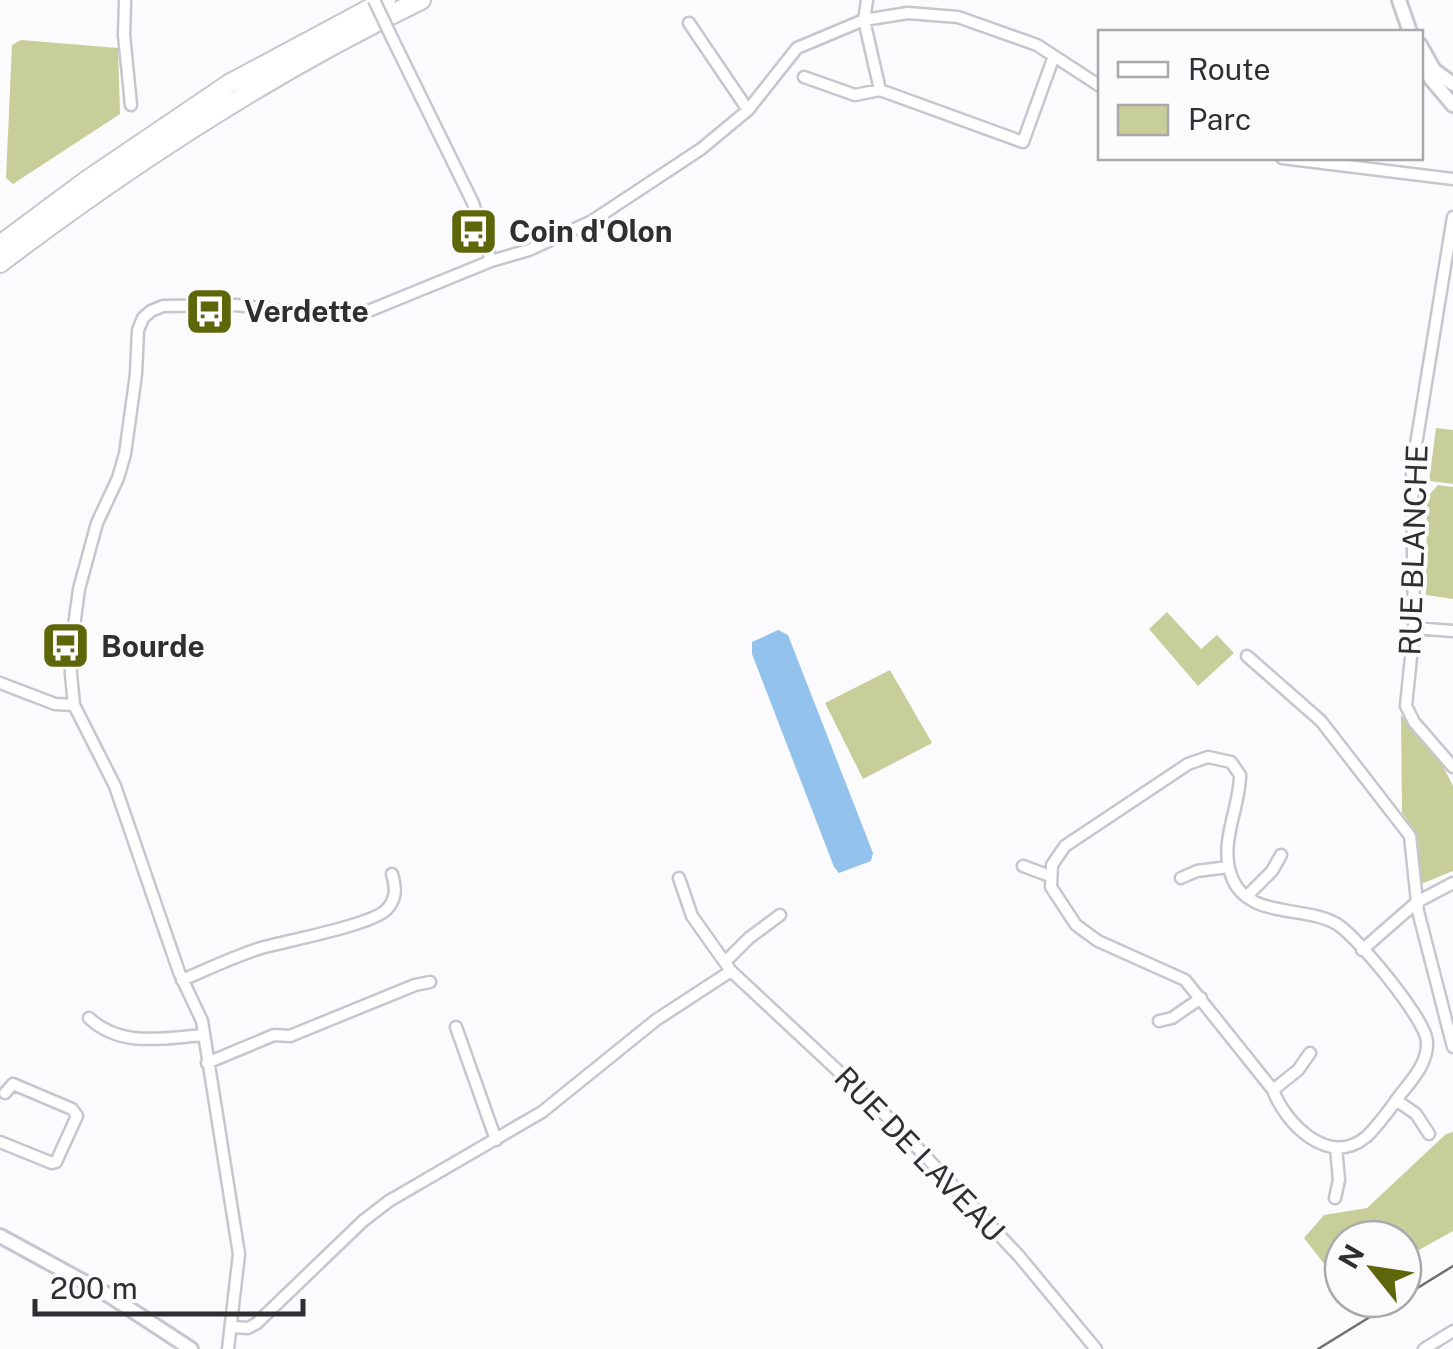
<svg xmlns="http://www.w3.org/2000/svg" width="1453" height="1349" font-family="'Public Sans',sans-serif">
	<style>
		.green { fill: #c8ce99 }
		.water { fill: #93c2ec }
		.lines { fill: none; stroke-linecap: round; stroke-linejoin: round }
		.minor-casing { stroke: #c6c6ce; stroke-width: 15 }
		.tertiary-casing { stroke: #c6c6ce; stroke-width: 18 }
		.trunk-casing { stroke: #c6c6ce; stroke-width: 22 }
		.minor { stroke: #fff; stroke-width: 10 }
		.tertiary { stroke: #fff; stroke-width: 12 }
		.trunk { stroke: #fff; stroke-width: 18 }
		.rail { stroke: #717174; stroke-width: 2.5 }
		.minor-bridge-casing { stroke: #c6c6ce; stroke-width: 15; stroke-linecap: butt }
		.minor-bridge { stroke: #fff; stroke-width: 10 }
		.labels { text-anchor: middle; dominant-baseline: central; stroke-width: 8; stroke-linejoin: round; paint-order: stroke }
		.poi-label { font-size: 30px; font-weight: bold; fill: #2f2f32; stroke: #fbfbfe; text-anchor: start }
		.street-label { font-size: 30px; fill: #2f2f32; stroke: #fbfbfe }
	</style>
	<rect width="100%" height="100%" fill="#fbfbfe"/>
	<path class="green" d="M21 40 118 48 120 114 13 184 6 178 12 45Z
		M1436 428 1453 430V484L1429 481Z
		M1438 485 1453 487V599L1426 595 1427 497Z
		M1167 612 1201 649 1217 635 1234 653 1198 686 1149 629Z
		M890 670 932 743 863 779 825 703Z
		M1401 715 1439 758 1453 786V871L1421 884 1416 832 1402 813Z
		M1453 1132V1231L1403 1259V1239H1343V1288L1304 1238 1324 1215 1367 1208 1446 1134Z"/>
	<path class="water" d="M778 630 788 635 873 853 871 861 839 873 834 867 752 654V642Z"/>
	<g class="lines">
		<defs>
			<path id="minor" d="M125 0 124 35 131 105
				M867 0 864 20 880 90 1023 142 1054 56
				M689 23 748 110
				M393 40 473 203 491 261
				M804 77 855 95 880 90
				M1282 158 1453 179
				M1453 217 1412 469 1414 628 1406 706 1414 722 1453 767
				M1414 628 1453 631
				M1247 656 1321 721 1410 836 1418 911 1453 1047
				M0 683 55 704 74 705
				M1208 757 1231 762 1240 775C1240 809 1217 845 1233 880 1250 918 1304 906 1335 923 1355 933 1427 1021 1427 1042 1428 1063 1412 1080 1400 1095 1390 1109 1378 1126 1366 1137 1329 1168 1285 1123 1273 1090L1185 980 1098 941 1076 925 1051 887 1052 865 1065 846 1188 764Z
				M1023 866 1050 876
				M679 878 692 916 731 971 894 1123 1019 1256 1096 1349
				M1181 878 1197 871 1228 867
				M1247 896 1272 871 1281 855
				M1362 950 1417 902 1453 883
				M725 962 749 938 780 915
				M182 980C208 969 235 956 261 948 286 941 371 925 386 910 397 899 396 888 392 874
				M89 1018C121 1048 163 1038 204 1035
				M1159 1021 1172 1018 1201 998
				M456 1027 496 1140
				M207 1063 274 1035 290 1036 415 985 430 982
				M1273 1090 1298 1070 1310 1053
				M1396 1100 1416 1114 1429 1134
				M0 1142 52 1163 56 1162 77 1116 72 1109 13 1084 5 1093
				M1335 1198 1339 1180 1336 1148
				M233 1327 248 1328 257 1323 363 1221 389 1201 542 1112 656 1020 731 971
				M228 1349 239 1254 202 1021 179 972 115 786 74 705 71 674V648L79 589 97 523 118 478 125 454 136 374 138 330 143 318 151 311 163 306 236 305 322 316 361 314 491 261 529 250 592 221 701 149 748 110 797 48 864 20 908 13 958 17 1037 45 1100 86
				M1424 1349 1453 1331"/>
			<path id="tertiary" d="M1399 0 1410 32
				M1420 45 1434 70 1453 84
				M1420 61 1431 79 1453 105
				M0 1236 110 1296 191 1349"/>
			<path id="trunk" d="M0 245 86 181 229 84 386 0
				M0 263C133 162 270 73 421 0"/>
		</defs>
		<use href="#minor" class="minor-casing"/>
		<use href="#tertiary" class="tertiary-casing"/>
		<use href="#trunk" class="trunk-casing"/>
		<use href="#minor" class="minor"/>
		<use href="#tertiary" class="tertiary"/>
		<use href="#trunk" class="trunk"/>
		<path class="rail" d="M1403 1297 1453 1266
			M1318 1349 1399 1299"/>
		<defs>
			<path id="minor-bridge" d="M374 0 393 40"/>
		</defs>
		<use href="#minor-bridge" class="minor-bridge-casing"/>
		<use href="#minor-bridge" class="minor-bridge"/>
	</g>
	<defs>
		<symbol id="bus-square" viewBox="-11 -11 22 22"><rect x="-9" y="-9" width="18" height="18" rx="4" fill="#5d670a" stroke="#fbfbfe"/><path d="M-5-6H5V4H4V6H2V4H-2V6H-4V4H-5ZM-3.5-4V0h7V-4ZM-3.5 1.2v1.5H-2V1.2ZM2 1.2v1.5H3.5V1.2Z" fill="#fff"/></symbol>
	</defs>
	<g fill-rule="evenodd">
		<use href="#bus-square" x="446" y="204" width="55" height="55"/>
		<use href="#bus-square" x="182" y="284" width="55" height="55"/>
		<use href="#bus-square" x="38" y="618" width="55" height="55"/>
	</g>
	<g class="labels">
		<g class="poi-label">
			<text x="509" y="231">Coin d'Olon</text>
			<text x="244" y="311">Verdette</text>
			<text x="101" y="646">Bourde</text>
		</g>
		<g class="street-label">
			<text transform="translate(1413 550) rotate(-88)">RUE BLANCHE</text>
			<text transform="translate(920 1154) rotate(46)">RUE DE LAVEAU</text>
		</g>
	</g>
	<rect x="1098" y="30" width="325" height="130" fill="#fbfbfe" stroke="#a9a9ac" stroke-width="2.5"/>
	<rect x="1118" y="62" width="50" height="15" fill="#ffffff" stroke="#a9a9ac" stroke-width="2.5"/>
	<text x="1188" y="80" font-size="30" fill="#2f2f32">Route</text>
	<rect x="1118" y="105" width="50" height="30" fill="#c8ce99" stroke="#a9a9ac" stroke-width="2.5"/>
	<text x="1188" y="130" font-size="30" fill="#2f2f32">Parc</text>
	<g transform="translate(1373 1269) rotate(300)"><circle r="48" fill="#fbfbfe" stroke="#a9a9ac" stroke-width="2.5"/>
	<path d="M0-8L18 38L0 25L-18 38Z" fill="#5d670a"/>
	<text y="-15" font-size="28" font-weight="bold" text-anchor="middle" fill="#2f2f32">N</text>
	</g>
	<path d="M35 1299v15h268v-15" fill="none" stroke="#2f2f32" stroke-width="5"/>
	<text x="50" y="1299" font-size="30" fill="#2f2f32" stroke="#fbfbfe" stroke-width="8" paint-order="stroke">200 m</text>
</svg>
